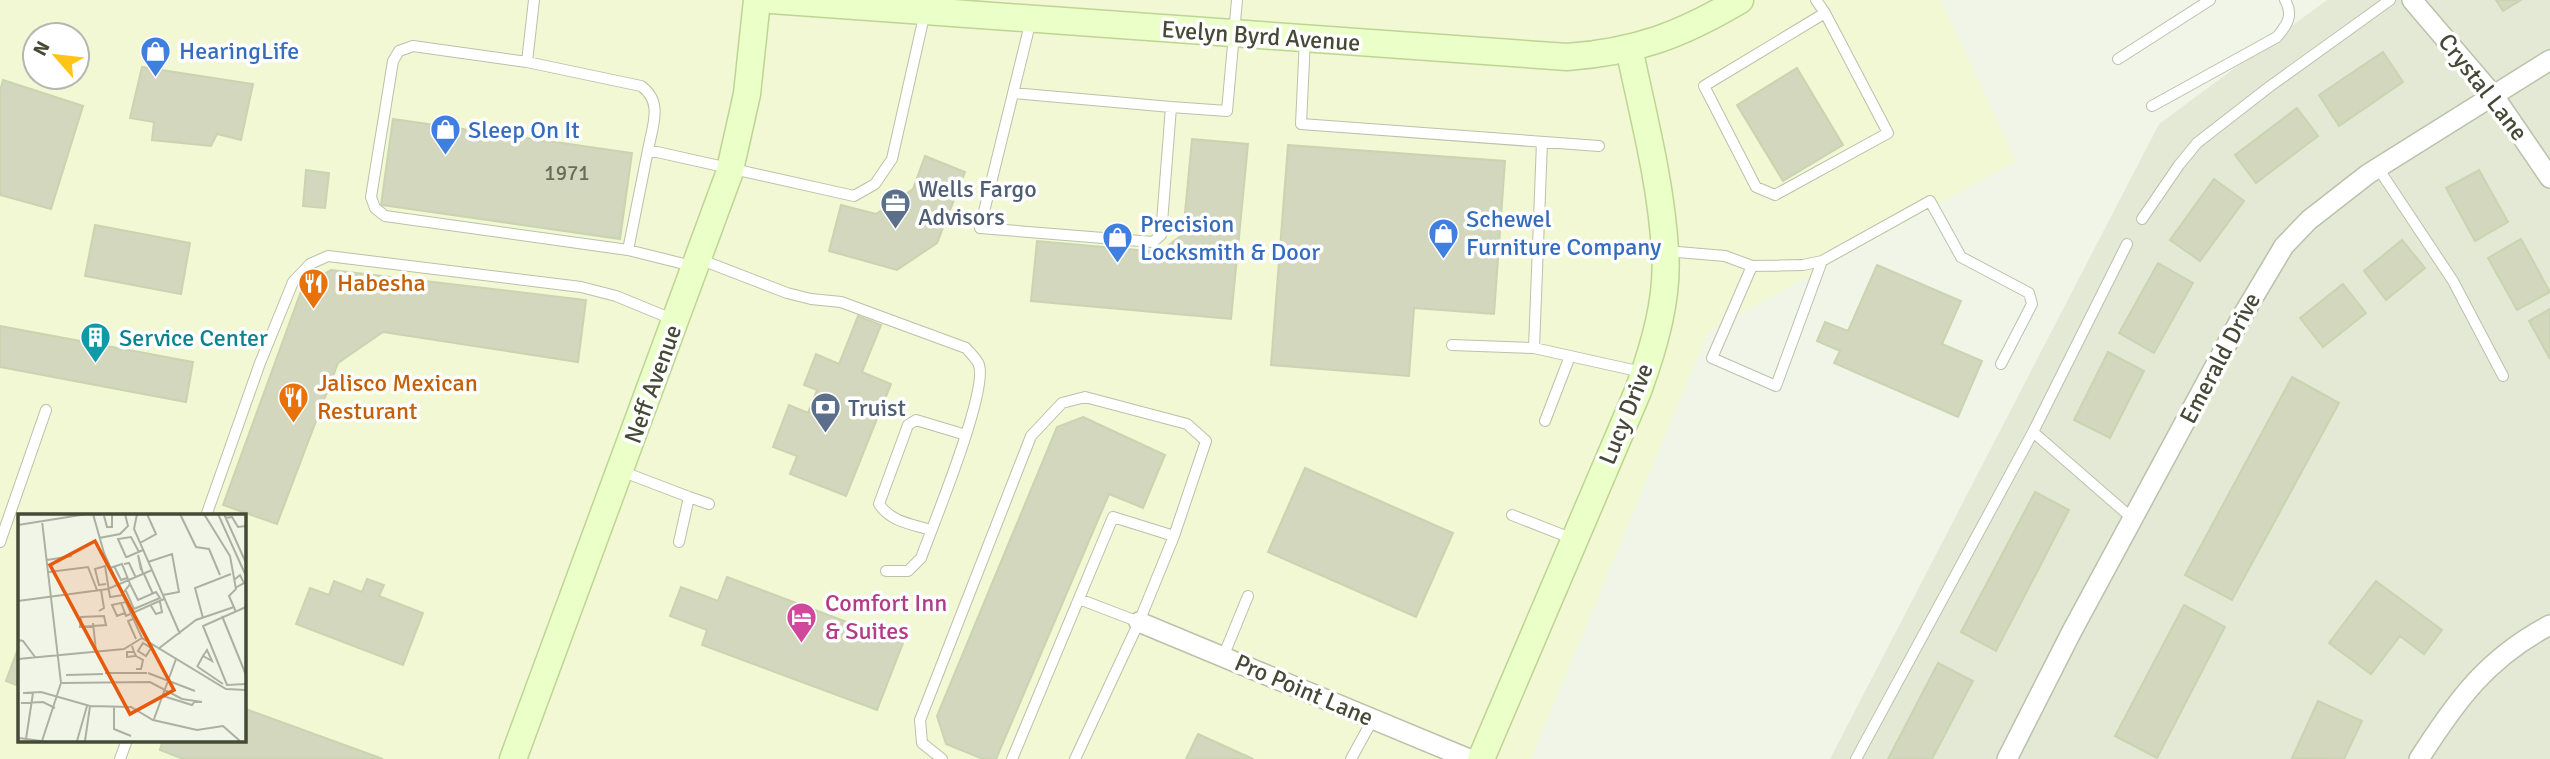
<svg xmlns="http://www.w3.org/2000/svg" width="2550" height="759" font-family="Signika,sans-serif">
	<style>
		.residential { fill: #e4e9d6 }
		.commercial { fill: #f1f8d3; fill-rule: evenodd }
		.building { fill: #d2d7bd; stroke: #cbd3b0; stroke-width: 2 }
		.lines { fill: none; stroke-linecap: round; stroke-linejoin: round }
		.lane-casing { stroke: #bbc1aa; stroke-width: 12 }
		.street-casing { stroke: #bbc1aa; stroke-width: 22 }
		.secondary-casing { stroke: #bed494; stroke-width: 29 }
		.lane { stroke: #fff; stroke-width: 10 }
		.street { stroke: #fff; stroke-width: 19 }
		.secondary { stroke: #ebffc8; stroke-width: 26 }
		.labels { text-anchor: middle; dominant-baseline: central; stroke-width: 7; stroke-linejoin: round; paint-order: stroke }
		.number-label { font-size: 21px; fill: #686c58 }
		.street-label { font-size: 24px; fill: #454936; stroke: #fff }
		.shop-label { font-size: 24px; fill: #366cbe; stroke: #fff; text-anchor: start }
		.service-label { font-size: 24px; fill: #4e5e75; stroke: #fff; text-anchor: start }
		.food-label { font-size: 24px; fill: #c56008; stroke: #fff; text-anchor: start }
		.culture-label { font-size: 24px; fill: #0d838f; stroke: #fff; text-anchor: start }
		.hotel-label { font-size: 24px; fill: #b23c85; stroke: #fff; text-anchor: start }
		.inset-road { fill: none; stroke: #acb0a1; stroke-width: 2 }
		.view { fill: #e8590c; fill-opacity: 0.15; stroke: #e8590c; stroke-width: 3.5 }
		.inset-edge { fill: none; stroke: #454936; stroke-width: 3.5 }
	</style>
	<rect width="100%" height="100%" fill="#f1f5e8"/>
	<path class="residential" d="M2327 0H2550V759H1830L2159 124Z"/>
	<path class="commercial" d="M0 0H1941L2016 161 1708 332 1531 759H0ZM35 35H77V77H35ZM19 516H243V740H19Z"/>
	<path class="building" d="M2496 0H2521L2503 11Z
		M2383 52 2403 82 2339 126 2319 95Z
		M142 67 253 84 241 140 217 134 211 146 152 140 154 122 130 118Z
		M1797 68 1843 145 1783 181 1737 105Z
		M3 80 83 106 51 209 0 195V91Z
		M2297 108 2318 136 2256 183 2235 155Z
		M393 119 632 153 620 239 381 205Z
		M1192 139 1248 144 1231 319 1031 301 1037 241 1160 252 1183 234Z
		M1288 145 1505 161 1494 314 1414 308 1409 376 1271 365Z
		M925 156 965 172 937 243 897 270 829 251 841 205 876 214 913 189Z
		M306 170 329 173 325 208 303 206Z
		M2479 170 2508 222 2475 241 2446 188Z
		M2214 179 2244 201 2200 261 2170 240Z
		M95 225 190 243 181 294 85 276Z
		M2521 239 2550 292 2517 310 2488 258Z
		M2402 240 2425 268 2386 300 2364 271Z
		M2158 263 2193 283 2154 353 2119 333Z
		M1877 265 1961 301 1942 344 1982 361 1958 417 1834 363 1840 351 1817 341 1825 322 1848 331Z
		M331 270 586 300 578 362 383 332 338 363 277 524 223 505 303 286Z
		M2343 284 2366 313 2323 347 2300 318Z
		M2550 309V359L2529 321Z
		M858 316 881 325 862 372 891 384 846 496 790 474 797 456 773 447 789 405 808 413 817 390 804 385 816 354 839 364Z
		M0 326 193 362 186 402 0 367Z
		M2108 352 2144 371 2110 438 2074 420Z
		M2292 377 2339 403 2232 600 2185 575Z
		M1083 417 1165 455 1143 508 1109 494 996 759H983L946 744 937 716 1057 427Z
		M1305 468 1453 533 1416 617 1268 552Z
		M2035 492 2069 510 1996 651 1961 632Z
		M727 577 903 643 877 710 702 645 707 630 670 616 681 587 718 601Z
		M367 579 384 585 379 596 423 613 403 665 296 624 310 588 329 595 334 581 362 592Z
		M2376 581 2442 630 2424 654 2400 636 2371 674 2329 643Z
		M2184 605 2225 627 2157 758 2115 736Z
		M19 646V686L6 681Z
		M1938 663 1973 681 1932 759H1888Z
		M2318 701 2362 721 2344 759 2292 758Z
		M243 708 383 759H183L160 750 163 740H243Z
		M1198 734 1253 759H1186Z"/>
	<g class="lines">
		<defs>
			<path id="lane" d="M1816 0 1825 13 1888 133 1775 195 1756 187 1704 86 1825 13
				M1305 39 1301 124 1599 146
				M2118 59 2210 0
				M527 62 534 0
				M1013 93 1171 107 1161 235 1153 242 980 228 1031 20
				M2152 106 2277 37C2287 25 2294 15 2285 0
				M1171 107 1227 111 1237 0
				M648 150 628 250 385 216 375 208 371 197 393 61 399 51 413 46 527 62 641 86C664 102 652 127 648 150L854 196 875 184 892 159 925 12
				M2378 168 2453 281 2503 376
				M2142 219 2179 165 2197 143 2269 87 2390 0
				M628 250 692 266
				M1666 251 1725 256 1752 266 1712 358 1776 386 1822 261 1803 265 1752 266
				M699 259 787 293 811 299 841 302 966 348C970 353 977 359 979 365 988 392 933 525 921 558L908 571H886
				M1822 261 1930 201 1961 257 2029 293 2032 304 2001 364
				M1452 345 1534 348 1542 142
				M1534 348 1642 372
				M1545 421 1570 356
				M2033 432 2133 519
				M621 471 689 497 679 542
				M689 497 709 504
				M1512 515 1573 539
				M206 516 260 363 293 282 310 264 328 256 581 287 616 296 672 319
				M931 530C911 524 891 522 879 504L908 425 916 420 966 435
				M0 542 46 410
				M1079 599 1139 622
				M1223 657 1248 596
				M120 759 127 740
				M942 759 922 743 920 720 1031 436 1062 403 1085 397 1187 424 1206 441 1174 536 1139 622 1075 759
				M1012 759 1113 517 1174 536
				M1351 759 1373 719
				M1856 759 2033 432 2127 244"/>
			<path id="street" d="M2412 0 2494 96 2550 178
				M1139 622 1469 759
				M2007 759 2072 631 2241 318 2284 246 2309 220 2368 174 2550 60
				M2419 759C2456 701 2487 658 2550 625"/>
			<path id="secondary" d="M771 0 1567 57C1636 52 1681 35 1740 0
				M513 759 729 174 747 94 757 0
				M1481 759 1638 391C1654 347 1669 297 1665 250 1661 182 1643 115 1629 48"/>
		</defs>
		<use href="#lane" class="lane-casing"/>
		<use href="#street" class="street-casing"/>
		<use href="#secondary" class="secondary-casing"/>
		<use href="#lane" class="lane"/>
		<use href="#street" class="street"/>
		<use href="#secondary" class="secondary"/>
	</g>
	<defs>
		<symbol id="shop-pin" viewBox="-11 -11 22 30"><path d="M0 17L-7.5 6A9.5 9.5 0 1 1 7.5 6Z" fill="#3f7fe0" stroke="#fff"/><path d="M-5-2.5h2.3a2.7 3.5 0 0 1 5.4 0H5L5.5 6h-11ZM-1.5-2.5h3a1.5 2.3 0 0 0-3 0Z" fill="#fff"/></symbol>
		<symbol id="office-pin" viewBox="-11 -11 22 30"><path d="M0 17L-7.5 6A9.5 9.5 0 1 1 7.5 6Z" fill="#5c6f8a" stroke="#fff"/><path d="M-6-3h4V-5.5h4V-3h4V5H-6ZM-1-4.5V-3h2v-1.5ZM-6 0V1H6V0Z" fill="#fff"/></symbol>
		<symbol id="restaurant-pin" viewBox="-11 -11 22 30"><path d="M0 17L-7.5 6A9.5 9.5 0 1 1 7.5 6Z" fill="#e8710a" stroke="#fff"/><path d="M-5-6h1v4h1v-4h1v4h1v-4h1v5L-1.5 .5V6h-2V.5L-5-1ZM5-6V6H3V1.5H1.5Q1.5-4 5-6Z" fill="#fff"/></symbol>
		<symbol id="building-pin" viewBox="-11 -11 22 30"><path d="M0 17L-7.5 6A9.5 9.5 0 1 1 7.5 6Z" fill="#0f9aa8" stroke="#fff"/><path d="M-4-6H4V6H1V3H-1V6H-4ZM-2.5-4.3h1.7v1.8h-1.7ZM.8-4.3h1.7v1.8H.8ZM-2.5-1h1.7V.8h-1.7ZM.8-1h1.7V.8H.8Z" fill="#fff"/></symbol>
		<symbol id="bank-pin" viewBox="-11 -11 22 30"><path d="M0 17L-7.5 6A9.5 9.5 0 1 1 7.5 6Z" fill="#5c6f8a" stroke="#fff"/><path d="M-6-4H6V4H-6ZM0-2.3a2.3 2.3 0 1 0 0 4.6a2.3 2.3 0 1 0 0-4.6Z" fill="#fff"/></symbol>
		<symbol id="hotel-pin" viewBox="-11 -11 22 30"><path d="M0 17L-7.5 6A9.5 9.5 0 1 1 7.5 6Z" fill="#d1479c" stroke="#fff"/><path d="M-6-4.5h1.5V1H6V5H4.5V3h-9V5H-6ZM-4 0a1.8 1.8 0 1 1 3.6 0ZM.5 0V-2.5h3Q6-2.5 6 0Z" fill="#fff"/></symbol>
	</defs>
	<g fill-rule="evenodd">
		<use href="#shop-pin" x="138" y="34" width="35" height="47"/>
		<use href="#shop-pin" x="428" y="112" width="35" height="47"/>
		<use href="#office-pin" x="878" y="186" width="35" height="47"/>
		<use href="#shop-pin" x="1426" y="216" width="35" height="47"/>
		<use href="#shop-pin" x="1100" y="220" width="35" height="47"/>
		<use href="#restaurant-pin" x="296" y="266" width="35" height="47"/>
		<use href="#building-pin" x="78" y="320" width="35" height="47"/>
		<use href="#restaurant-pin" x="276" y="380" width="35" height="47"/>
		<use href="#bank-pin" x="808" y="390" width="35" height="47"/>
		<use href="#hotel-pin" x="784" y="600" width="35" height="47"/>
	</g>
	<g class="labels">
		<g class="number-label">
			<text x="567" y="173">1971</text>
		</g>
		<g class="street-label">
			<text transform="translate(1261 36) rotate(4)">Evelyn Byrd Avenue</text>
			<text transform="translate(2483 87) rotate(52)">Crystal Lane</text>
			<text transform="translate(2220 358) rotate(-62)">Emerald Drive</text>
			<text transform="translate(653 384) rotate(-70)">Neff Avenue</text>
			<text transform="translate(1626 414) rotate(-68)">Lucy Drive</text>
			<text transform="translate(1304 690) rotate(23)">Pro Point Lane</text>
		</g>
		<g class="shop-label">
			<text x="179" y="51">HearingLife</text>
			<text x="468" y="130">Sleep On It</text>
			<text x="1466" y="219">Schewel<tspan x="1466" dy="28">Furniture Company</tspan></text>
			<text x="1140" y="224">Precision<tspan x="1140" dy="28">Locksmith &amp; Door</tspan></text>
		</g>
		<g class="service-label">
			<text x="918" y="189">Wells Fargo<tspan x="918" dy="28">Advisors</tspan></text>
			<text x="848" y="408">Truist</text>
		</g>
		<g class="food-label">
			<text x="337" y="283">Habesha</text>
			<text x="317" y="383">Jalisco Mexican<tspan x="317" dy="28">Resturant</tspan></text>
		</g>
		<g class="culture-label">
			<text x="119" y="338">Service Center</text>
		</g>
		<g class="hotel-label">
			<text x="825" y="603">Comfort Inn<tspan x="825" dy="28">&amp; Suites</tspan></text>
		</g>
	</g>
	<g transform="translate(18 514)">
		<rect width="228" height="228" fill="#f1f5e8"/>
		<path class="inset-road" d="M75 0 86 39 124 124 208 175 228 176M119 0 116 15 162 120M162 0 178 33 191 35 202 61M186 0 212 42 218 75 211 82 218 98M200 0 228 62M206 0 228 49M86 2 89 13H94V0M207 4 214 3 220 13 228 12M24 7 43 169 24 227M0 11 69 0M81 24 102 20 110 12 107 0M122 29 138 20 129 0M121 38 113 23 100 25 108 43H109L125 36M29 46 54 42M130 48 154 40 161 78 145 81M106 50 111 49 118 64M96 52 103 66 109 64M92 54 104 50 112 70 106 78M123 56 120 41 125 60M31 58 70 53 79 76M126 60 135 80M216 66 222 61 226 69 217 74M88 70 81 71 77 55 87 52 92 83 105 81M108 77 116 95 142 84 138 78 120 86 112 70M0 87 90 75 134 56M103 89 107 99 99 102 94 91 103 89 108 88M133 92 138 100 144 98 142 88M228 93 185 112 209 171 228 170M81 97 86 94 83 76M107 99 108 102 146 85M86 102 88 111 62 113 63 103ZM204 102 228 161M185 104 177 74 213 60M115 105 110 107 118 125M75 109 78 137M0 126 5 127 17 143M114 132 116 138H109V143L118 142 116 138M133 134 125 129 120 137 128 142 133 134 134 131M140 135 178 106 216 93M0 145 106 135 124 124M179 153 185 142 194 147 189 136 185 142M180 153 205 170M118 155H123L125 146 118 142M87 159H129M130 159 177 177M48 161 85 160M44 169 132 168 164 185 184 188M5 179 23 178 72 192 113 193 135 206 179 216 205 212 222 227M145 182 174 191 177 187M3 189 25 188 37 194M96 192V215L113 222M136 205 158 145M1 224 23 227M8 225 15 179M59 227 69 192M67 227 72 192"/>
		<path class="view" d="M77 27 156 176 112 200 32 51Z"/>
		<rect width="228" height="228" class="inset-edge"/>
	</g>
	<g transform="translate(56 56) rotate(298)"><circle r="33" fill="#ffffff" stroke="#b5b6af" stroke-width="2"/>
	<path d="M0-5L12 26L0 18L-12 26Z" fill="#ffc415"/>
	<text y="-10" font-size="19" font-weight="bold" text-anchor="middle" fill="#454936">N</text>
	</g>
</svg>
